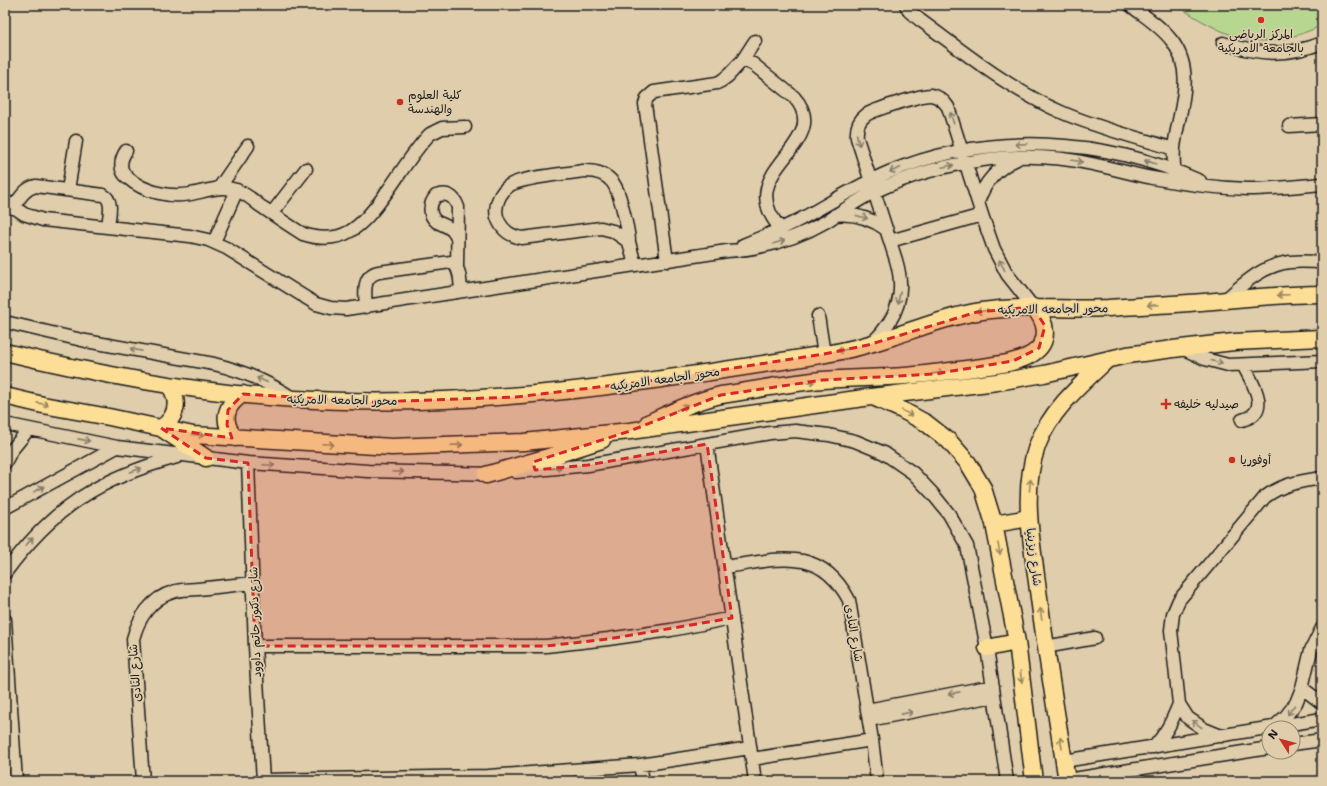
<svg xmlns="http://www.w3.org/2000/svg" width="1327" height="786" font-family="'Shantell Sans','Playpen Sans Arabic',sans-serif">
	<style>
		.green { fill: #b7d791; stroke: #6a7a56 }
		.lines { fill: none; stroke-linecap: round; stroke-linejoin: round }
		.minor-casing { stroke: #1c1c1c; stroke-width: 15 }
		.major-casing { stroke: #1c1c1c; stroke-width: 19 }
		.minor { stroke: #dfcdab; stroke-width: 12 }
		.major { stroke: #fdde96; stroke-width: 16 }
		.oneway { stroke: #877d6b }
		.oneway2 { stroke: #98875f }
		.marked { fill: #d62828; fill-opacity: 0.2; stroke: #d62828; stroke-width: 3; stroke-dasharray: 8 5; stroke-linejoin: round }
		.poi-dot { fill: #c8321e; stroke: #dfcdab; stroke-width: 1.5 }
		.labels { text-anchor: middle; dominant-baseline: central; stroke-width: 3.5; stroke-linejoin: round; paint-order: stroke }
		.poi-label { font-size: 12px; fill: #1c1c1c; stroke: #dfcdab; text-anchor: start }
		.street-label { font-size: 12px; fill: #1c1c1c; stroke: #dfcdab }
	</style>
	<rect width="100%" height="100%" fill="#dfcdab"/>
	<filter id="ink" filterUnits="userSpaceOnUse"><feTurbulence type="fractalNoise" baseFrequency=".025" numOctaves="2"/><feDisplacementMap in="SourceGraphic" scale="8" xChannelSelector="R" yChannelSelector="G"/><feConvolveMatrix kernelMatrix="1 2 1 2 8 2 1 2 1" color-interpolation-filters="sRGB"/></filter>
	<g filter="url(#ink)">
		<path class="green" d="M1176 5H1322V25C1300 36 1270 45 1245 39 1220 33 1198 19 1176 5Z"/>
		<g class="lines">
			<defs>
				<path id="minor" d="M906 5 909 11 920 20C965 53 1009 89 1061 112 1097 128 1136 137 1174 149
					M1130 5C1144 16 1161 26 1172 41 1197 74 1178 112 1174 148 1173 157 1174 167 1175 176
					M1223 43C1259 55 1285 57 1322 43
					M742 61 755 41
					M1289 126 1322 124
					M126 151C120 160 119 171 128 178 144 192 170 198 191 194 206 191 221 185 236 190 245 193 252 199 259 205 274 215 288 225 303 234 343 247 362 226 384 196 399 176 413 151 430 134L442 128 465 127
					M583 171C614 170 618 189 624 214 626 223 629 233 629 242L613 231 601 228 522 238C510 236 501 229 497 217 494 205 500 192 510 185 524 177 566 174 583 171Z
					M219 188 248 146
					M68 190 76 141
					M5 201 24 214 43 220 190 236 208 240 226 248 316 304 331 308 346 309 727 251C762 249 796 239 827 221 842 211 858 200 874 192 911 174 950 164 990 159 1023 155 1060 157 1092 164 1112 168 1132 174 1152 178 1184 184 1216 188 1248 189 1273 189 1297 186 1322 184
					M978 202C984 183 998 167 1017 159
					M13 208C19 199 25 188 36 186L103 195C114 200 109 216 108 226
					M272 213 306 169
					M835 215C855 213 871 218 887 230
					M890 241 982 215
					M214 242 237 190
					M629 242 635 265
					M743 245C763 237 782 229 801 219 830 203 858 185 889 172 988 131 1103 137 1200 181
					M667 261 645 104 647 98 654 92 717 83C728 79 733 69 742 61H746L753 64 794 97C837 145 728 170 781 229
					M457 267 458 207C454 196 447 192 436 196 429 204 428 215 437 222 441 224 445 225 449 228 453 230 455 234 457 238
					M1226 299C1245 282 1264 265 1290 262 1301 261 1312 262 1322 262
					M366 307C365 293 362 275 379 272L451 262C461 267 460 282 461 291
					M818 316 824 354
					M5 322 86 341 214 364C243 371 269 382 294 399
					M873 342C898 317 906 294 896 260L857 138C856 129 858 121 866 115 873 110 923 94 931 95 938 96 944 101 948 107L982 215 994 249 1007 274 1033 307
					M1182 348 1205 359 1228 365 1322 361
					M1242 420C1273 412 1252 382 1243 365
					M5 424 117 447 248 463 368 471 494 474
					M707 444 755 781
					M5 463 11 451 28 430
					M248 463 255 646 263 781
					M516 472 588 465 770 433 795 431 829 435 855 441 884 453 913 473 932 493 949 514 967 546 987 648 1007 781
					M5 508 117 447
					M725 567C777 560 819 544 849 600L872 740 877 781
					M5 573C53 507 100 478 177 457
					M5 620 16 781
					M255 646H546L608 639 671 630 732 618
					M1045 647 1095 638
					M1302 688 1322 703
					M867 710 993 686
					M869 720 994 696
					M1274 727 1286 716 1296 703 1302 688 1311 650 1322 628
					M1221 736 1204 729 1188 718 1179 704 1171 630 1173 614 1179 600 1265 497C1282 484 1301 481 1322 478
					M1293 744 1322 740
					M1154 747C1166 734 1172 721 1179 704
					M752 759 872 740
					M1064 761 1322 719
					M640 765 643 781
					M263 780 488 776 640 765 750 748
					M1067 780 1269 748
					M143 781 133 639C138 619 151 598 173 592 180 589 190 590 198 589 216 587 235 585 253 583"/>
				<path id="major" d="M5 352C100 375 197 393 295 399 472 410 647 383 820 355 845 351 869 345 892 337 922 327 950 316 982 311 1025 305 1065 310 1108 308 1135 306 1162 305 1189 303 1233 300 1277 294 1322 294
					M170 386C180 402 177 417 161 428L206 458
					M5 396 43 405 109 417 193 435 392 447 524 442 630 431 871 397 997 382 1044 374 1127 355 1181 348 1234 342 1322 338
					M873 397 900 409 926 423 949 441 968 463 983 488 994 524 1017 642 1034 781
					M648 423C672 412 695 401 721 395 755 390 789 383 823 380 850 378 877 378 905 376 928 374 951 371 974 368 993 365 1016 364 1032 354 1051 342 1047 321 1033 307
					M235 438C221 421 225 405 243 394
					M486 475 559 454 602 440
					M994 524 1029 518
					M987 648 1017 642
					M1067 781C1057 717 1046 654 1038 590 1032 543 1021 492 1037 446 1050 411 1080 385 1107 360"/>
			</defs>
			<use href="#minor" class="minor-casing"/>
			<use href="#major" class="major-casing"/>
			<use href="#minor" class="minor"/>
			<use href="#major" class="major"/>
		</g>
		<defs><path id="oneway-shaft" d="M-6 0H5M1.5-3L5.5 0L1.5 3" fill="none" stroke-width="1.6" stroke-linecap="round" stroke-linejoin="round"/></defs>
		<g class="oneway">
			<use href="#oneway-shaft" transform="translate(952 118) rotate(-107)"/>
			<use href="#oneway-shaft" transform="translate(858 140) rotate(76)"/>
			<use href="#oneway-shaft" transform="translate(1021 144) rotate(178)"/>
			<use href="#oneway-shaft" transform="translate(1077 161) rotate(9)"/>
			<use href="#oneway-shaft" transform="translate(1150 162) rotate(-164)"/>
			<use href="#oneway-shaft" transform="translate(948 166) rotate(-12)"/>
			<use href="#oneway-shaft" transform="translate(895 170) rotate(158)"/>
			<use href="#oneway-shaft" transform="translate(862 217) rotate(15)"/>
			<use href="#oneway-shaft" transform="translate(779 242) rotate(-18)"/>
			<use href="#oneway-shaft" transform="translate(1002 265) rotate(-118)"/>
			<use href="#oneway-shaft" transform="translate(899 298) rotate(101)"/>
			<use href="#oneway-shaft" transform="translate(136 350) rotate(-169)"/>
			<use href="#oneway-shaft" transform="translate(1217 362) rotate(15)"/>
			<use href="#oneway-shaft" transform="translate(262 380) rotate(-155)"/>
			<use href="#oneway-shaft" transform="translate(84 440) rotate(11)"/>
			<use href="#oneway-shaft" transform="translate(269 465) rotate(3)"/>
			<use href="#oneway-shaft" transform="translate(556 468) rotate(-6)"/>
			<use href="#oneway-shaft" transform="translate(136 470) rotate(-20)"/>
			<use href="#oneway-shaft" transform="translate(398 472) rotate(2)"/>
			<use href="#oneway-shaft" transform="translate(39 489) rotate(-29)"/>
			<use href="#oneway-shaft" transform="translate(29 542) rotate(-47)"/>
			<use href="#oneway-shaft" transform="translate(954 693) rotate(169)"/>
			<use href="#oneway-shaft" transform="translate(1291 710) rotate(125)"/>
			<use href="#oneway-shaft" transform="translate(907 713) rotate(-11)"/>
			<use href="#oneway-shaft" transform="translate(1197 724) rotate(-144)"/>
		</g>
		<g class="oneway2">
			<use href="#oneway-shaft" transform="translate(1283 295) rotate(178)"/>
			<use href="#oneway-shaft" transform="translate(1153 305) rotate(177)"/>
			<use href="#oneway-shaft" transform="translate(982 311) rotate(172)"/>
			<use href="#oneway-shaft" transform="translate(843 350) rotate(168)"/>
			<use href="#oneway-shaft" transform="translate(938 373) rotate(-7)"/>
			<use href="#oneway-shaft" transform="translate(809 382) rotate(-7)"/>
			<use href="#oneway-shaft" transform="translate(43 404) rotate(11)"/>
			<use href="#oneway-shaft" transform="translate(682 408) rotate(-23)"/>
			<use href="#oneway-shaft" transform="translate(907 413) rotate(29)"/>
			<use href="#oneway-shaft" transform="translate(198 435) rotate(6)"/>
			<use href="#oneway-shaft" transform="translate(328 444) rotate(3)"/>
			<use href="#oneway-shaft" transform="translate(457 445) rotate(-2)"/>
			<use href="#oneway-shaft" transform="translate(1030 485) rotate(-85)"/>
			<use href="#oneway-shaft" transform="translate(999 549) rotate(79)"/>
			<use href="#oneway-shaft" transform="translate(1041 614) rotate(-97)"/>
			<use href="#oneway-shaft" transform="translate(1021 677) rotate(83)"/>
			<use href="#oneway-shaft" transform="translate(1061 743) rotate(-99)"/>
		</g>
	</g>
	<path class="marked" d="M1033 307 1045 326 1039 348 1013 361 934 374 823 380 721 395 630 431 533 462 535 470 588 465 707 444 732 618 608 639 546 646H255L248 463 206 458 161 428 232 438 227 425 228 410 243 394 373 402 516 397 657 380 824 354 868 345 977 312Z"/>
	<g class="poi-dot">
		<circle cx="1261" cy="20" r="4"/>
		<circle cx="400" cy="102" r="4"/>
		<path d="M1164 398h4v4h4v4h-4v4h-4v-4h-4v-4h4z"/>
		<circle cx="1232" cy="460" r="4"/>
	</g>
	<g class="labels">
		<g class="poi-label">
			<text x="1261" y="34" text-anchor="middle">المركز الرياضي<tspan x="1261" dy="14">بالجامعة الأمريكية</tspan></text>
			<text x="408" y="95">كلية العلوم<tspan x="408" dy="14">والهندسة</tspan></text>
			<text x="1174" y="404">صيدليه خليفه</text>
			<text x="1240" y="460">أوفوريا</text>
		</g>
		<g class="street-label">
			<text transform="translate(1053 309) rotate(-1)">محور الجامعه الامريكيه</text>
			<text transform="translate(665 379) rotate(-8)">محور الجامعه الامريكيه</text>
			<text transform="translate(342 400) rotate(1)">محور الجامعه الامريكيه</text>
			<text transform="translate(1034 557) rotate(83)">شارع زيزينيا</text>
			<text transform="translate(255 622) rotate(-92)">شارع دكتور حاتم داوود</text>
			<text transform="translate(854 633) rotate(80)">شارع النادى</text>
			<text transform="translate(135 673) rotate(-94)">شارع النادى</text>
		</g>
	</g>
	<rect width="1327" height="786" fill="none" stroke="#dfcdab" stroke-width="20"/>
	<rect x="10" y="10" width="1307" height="766" fill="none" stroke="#1c1c1c" stroke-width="1.5" filter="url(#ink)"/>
	<g transform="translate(1281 740) rotate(306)"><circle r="19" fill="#dfcdab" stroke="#918672"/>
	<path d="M0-3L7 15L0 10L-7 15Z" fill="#c8321e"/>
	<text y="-6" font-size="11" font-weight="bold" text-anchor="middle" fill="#1c1c1c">N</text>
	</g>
</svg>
